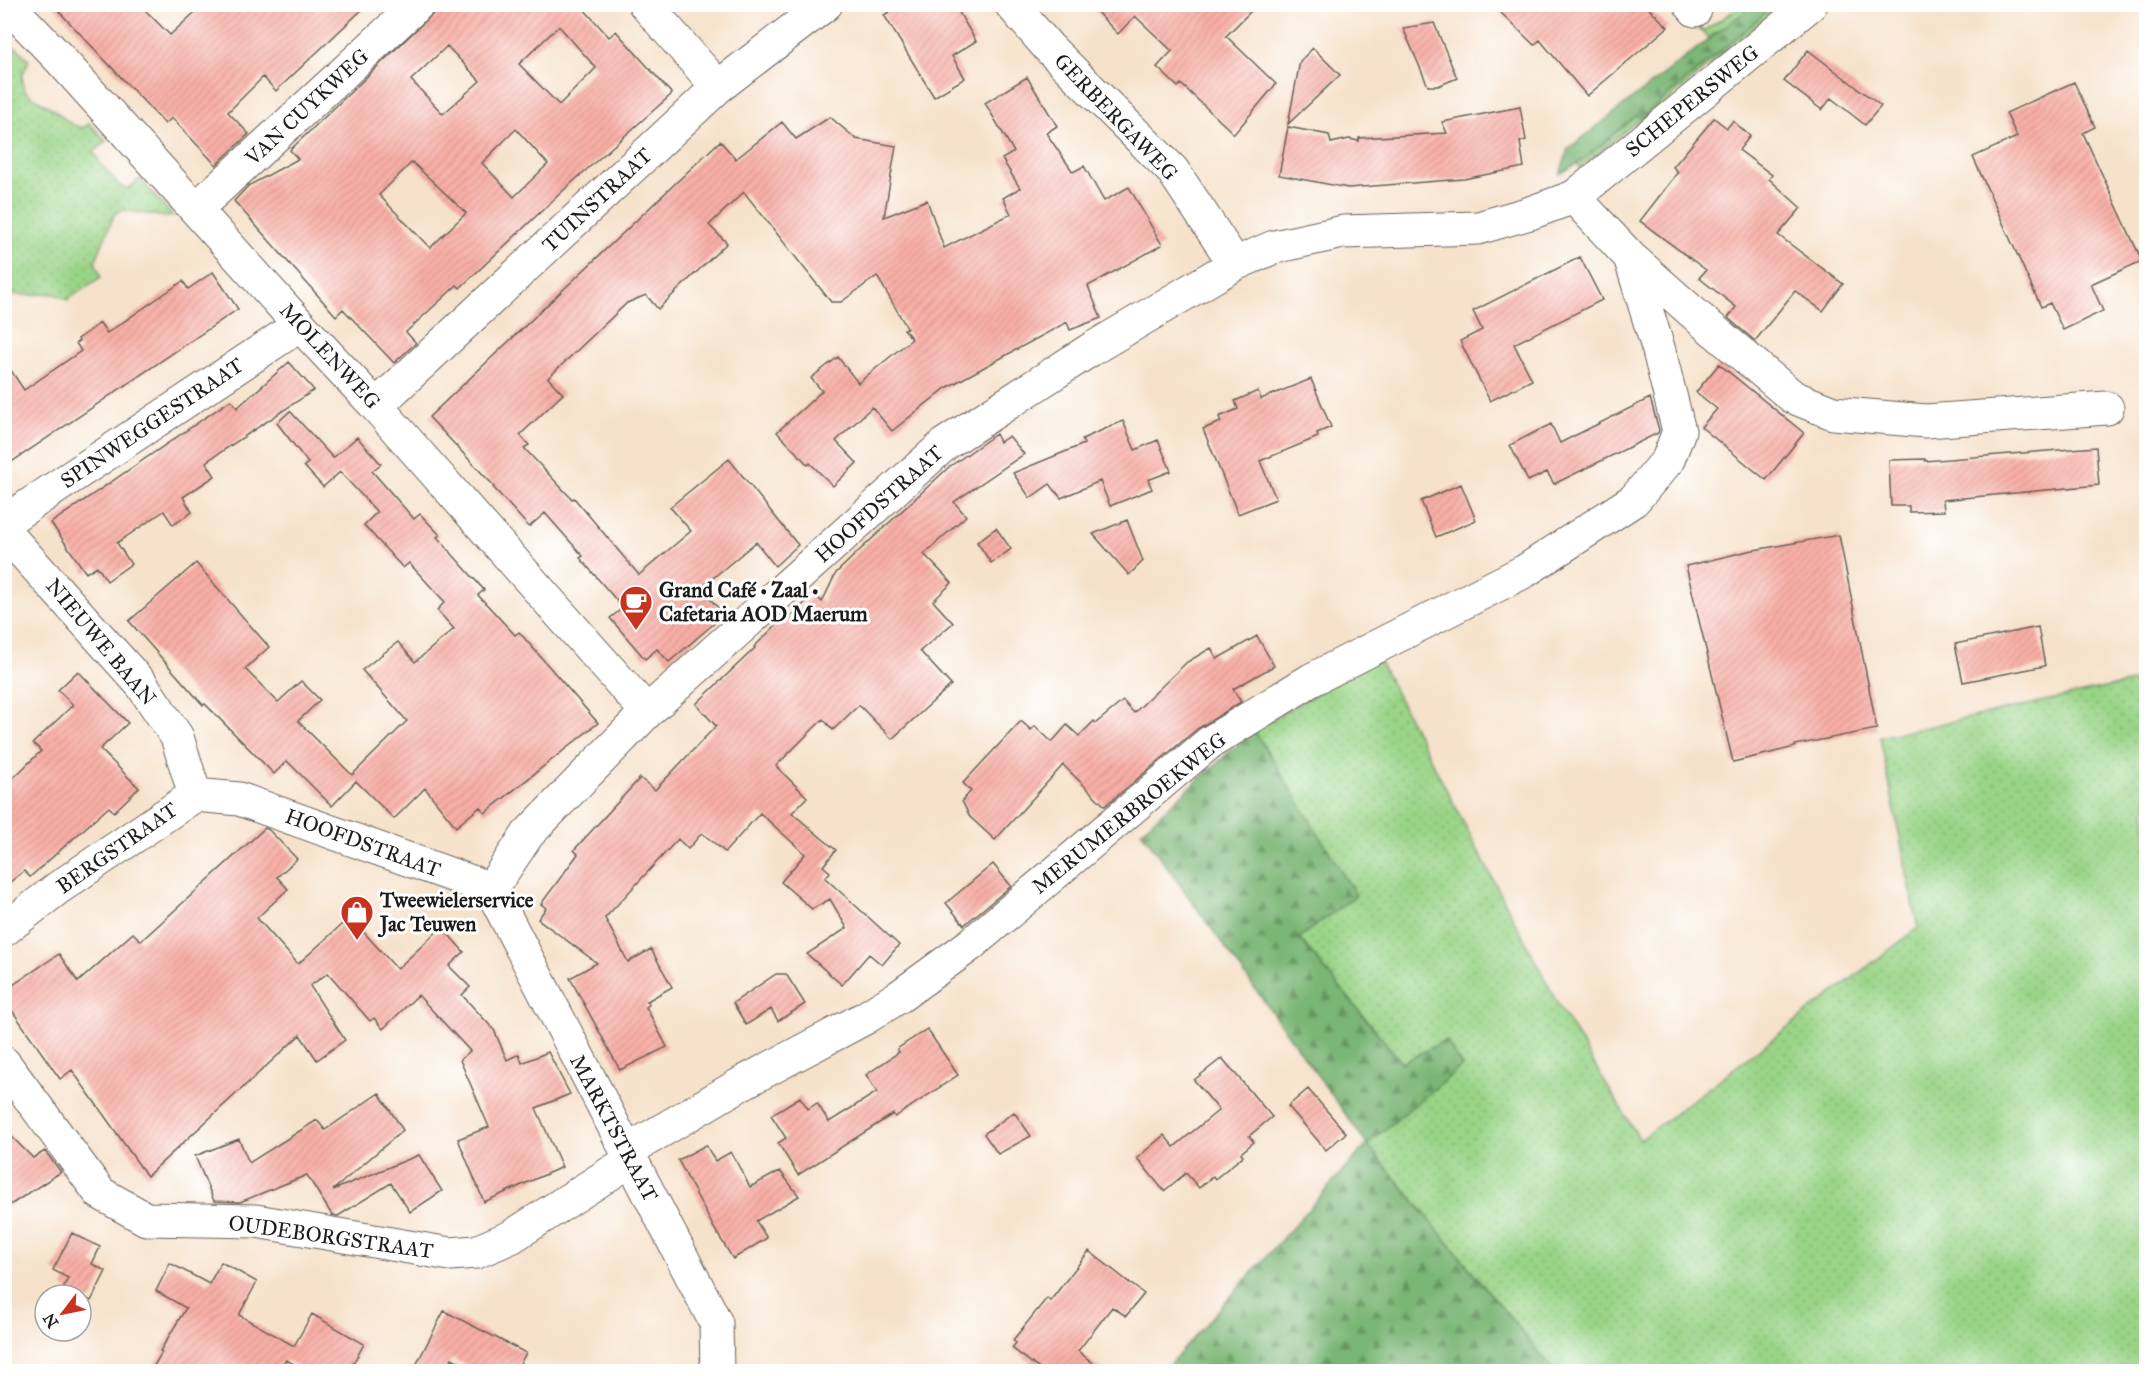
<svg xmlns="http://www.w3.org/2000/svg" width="2151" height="1376" font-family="'IM FELL Great Primer',serif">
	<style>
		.green { fill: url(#green-dots); stroke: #5a7852; stroke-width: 1.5 }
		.forest { fill: url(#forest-firs); stroke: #4b6948; stroke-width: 1.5 }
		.building { fill: url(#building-hatch); fill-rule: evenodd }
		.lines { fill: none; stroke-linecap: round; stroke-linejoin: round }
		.minor-casing { stroke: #686159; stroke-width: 35 }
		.minor { stroke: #fff; stroke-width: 33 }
		.labels { text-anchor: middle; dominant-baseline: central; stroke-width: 6; stroke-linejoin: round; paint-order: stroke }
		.street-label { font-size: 21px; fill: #1c1c1c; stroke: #fff }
		.poi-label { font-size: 21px; font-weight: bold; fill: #1c1c1c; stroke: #fff; text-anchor: start }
	</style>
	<defs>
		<pattern id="green-dots" width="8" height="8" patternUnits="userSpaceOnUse" patternTransform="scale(1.5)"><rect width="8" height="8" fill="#99d487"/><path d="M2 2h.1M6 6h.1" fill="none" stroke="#83b574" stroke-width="1.8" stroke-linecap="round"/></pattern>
		<pattern id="forest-firs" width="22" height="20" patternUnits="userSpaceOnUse" patternTransform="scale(1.5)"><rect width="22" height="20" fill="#7ab674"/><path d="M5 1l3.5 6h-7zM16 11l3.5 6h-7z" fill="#63935e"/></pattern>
		<pattern id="building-hatch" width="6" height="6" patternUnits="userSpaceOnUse" patternTransform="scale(1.5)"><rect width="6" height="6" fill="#f8afa6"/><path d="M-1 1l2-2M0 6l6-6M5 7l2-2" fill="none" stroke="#d4968e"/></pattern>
	</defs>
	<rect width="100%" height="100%" fill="#fff"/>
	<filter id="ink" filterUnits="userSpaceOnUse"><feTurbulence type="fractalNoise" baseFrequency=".0167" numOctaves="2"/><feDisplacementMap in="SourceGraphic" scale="12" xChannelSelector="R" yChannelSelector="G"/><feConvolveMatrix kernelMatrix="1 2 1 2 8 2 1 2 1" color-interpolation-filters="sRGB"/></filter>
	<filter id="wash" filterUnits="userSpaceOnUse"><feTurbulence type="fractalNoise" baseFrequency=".008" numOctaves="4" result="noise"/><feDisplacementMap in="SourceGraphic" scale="24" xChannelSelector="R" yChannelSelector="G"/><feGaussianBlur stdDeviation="1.35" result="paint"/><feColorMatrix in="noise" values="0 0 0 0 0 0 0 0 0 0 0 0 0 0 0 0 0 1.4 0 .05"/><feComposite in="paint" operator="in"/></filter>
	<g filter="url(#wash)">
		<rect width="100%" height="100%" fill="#f6e2cb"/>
		<path class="green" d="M1743 5H1754L1708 39 1696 25H1701L1702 30H1705Z
			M1775 5H1783L1737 41 1641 124 1637 121 1580 168 1577 163 1637 115 1640 119Z
			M4 43 17 48 29 60 22 76 24 90C34 98 38 100 48 106 61 112 69 129 85 127L89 123 106 141 94 152 101 165 122 188H129L140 179 173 216 166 217 123 210 115 213 95 262 101 277 67 300C51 289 46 295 29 295 21 295 13 294 5 295Z
			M1378 658 1560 1008 1640 1140 1918 928 1880 737 2146 679V1371H1554L1367 1144 1446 1040 1403 1064 1299 938 1254 730Z"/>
		<path class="forest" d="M1754 4 1775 5 1640 119 1636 116 1583 160 1560 174 1568 149Z
			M1254 730 1356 895 1299 938 1402 1063 1446 1040 1462 1066 1367 1144 1554 1371H1164L1367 1144 1141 831Z"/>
		<g id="blocks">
			<path class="building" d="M52 4H139L170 35 204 4H368L276 91 263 77 228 112 249 134 216 165 172 118 165 124Z
				M443 4H582L581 6 609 37 616 31 672 94 567 187 460 288 457 285 406 332 416 343 394 363 343 309 336 316 234 201 248 186 298 159 290 150ZM559 26 596 68 559 105 519 64ZM447 46 480 81 443 114 411 80ZM516 129 548 164 514 197 482 163ZM412 162 466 213 430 248 379 195Z
				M902 4H954L976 41 952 56 965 78 934 97 884 15Z
				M1089 4H1258L1226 36 1276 84 1234 134 1181 84 1178 87 1157 67 1172 51 1135 16 1118 34Z
				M1492 4H1644L1668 27 1587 96 1540 40 1534 45Z
				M1434 23 1457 78 1438 86H1428L1403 28Z
				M1313 48 1340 75 1288 124 1300 61Z
				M1808 50 1881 106 1865 125 1831 98 1822 110 1784 81Z
				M1027 77 1057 126 1046 133 1073 172 1084 166 1104 201 1129 187 1162 245 1088 286 1101 318 1070 330 1067 322 946 388 892 431 872 407 836 441 857 463 833 486 810 463 808 465 777 432 822 391 811 378 838 357 858 383 912 339 904 329 907 328 877 276 841 302H831L744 192 709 225 727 243 658 309 646 295 627 303 548 378 563 394 520 435 529 445 524 448 572 499 574 498 639 575 691 531 670 507 729 459 798 545 775 566 756 542 701 588 724 615 669 662 657 649 645 659 610 618 623 608 580 558 583 556 545 513 529 527 493 487 494 486 429 417 720 141 736 159 782 122 796 139 830 117 856 139 896 146 884 217 927 200 944 248 1011 214 1003 198 1020 188 1002 159 1014 152 985 103Z
				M2074 82 2095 127 2083 133 2142 261 2091 284 2103 311 2063 330 2050 303 2041 307 1973 157 2017 137 2006 113Z
				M1520 107 1526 140 1520 142 1524 167 1464 179 1348 188 1279 175 1288 127 1329 135 1331 143 1349 139 1359 141V138L1447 133 1442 122Z
				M1714 118 1727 128 1733 121 1750 136 1739 150 1772 175 1769 179 1801 208 1778 235 1843 284 1823 311 1795 291 1755 341 1728 318 1736 307 1699 278 1706 270 1640 221 1678 172 1673 167Z
				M1580 257 1602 300 1514 344 1532 380 1490 401 1460 341 1482 330 1473 311Z
				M213 272 238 309 4 467V360L24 390 81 351 76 343 79 341 78 339 100 323 107 333 183 281 188 289Z
				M289 362 314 390 206 462 215 476 183 497 192 512 173 525 164 511 117 543 131 564 107 581 97 566 86 573 51 523 231 400 237 408Z
				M1719 364 1804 433 1766 480 1701 427 1717 409 1696 392Z
				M1311 379 1331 427 1317 433 1318 437 1260 461 1276 499 1238 514 1203 429 1221 422 1219 417 1238 409 1235 401 1258 391 1261 399Z
				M1650 398 1659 430 1658 433 1554 484 1547 472 1528 481 1510 445 1551 424 1560 443Z
				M290 411 333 458 357 437 381 464 372 471 414 519 420 514 440 535 437 537 484 590 478 595 515 635 519 632 598 723 485 813 480 807 456 827 425 788 394 819 356 781 332 806 287 761 274 774 205 704 203 705 129 621 196 563 269 647 245 669 278 702 301 681 320 700 298 721 352 775 407 721 362 670 398 642 415 662 454 629 437 610 445 602 409 563 403 568 364 525 377 512 340 472 323 487 304 466 308 463 277 423Z
				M1123 421 1135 450 1158 440 1171 471 1148 480 1152 489 1110 506 1100 481 1061 498 1050 484 1030 498 1013 473 1084 444 1082 439Z
				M996 434 1000 442 1009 436 1024 454 954 502 966 516 924 554 952 583 933 601 953 623 920 651 951 685 892 739 859 705 833 730 823 719 776 766 807 797 792 813 836 850 823 866 830 872 825 878 899 945 882 965 869 954 842 985 807 954 847 928 830 899 812 909 781 882 805 854 760 813 725 852 702 833 688 849 678 839 605 918 628 962 651 949 672 987 649 1000V1001H647L649 1005 646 1007 667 1047 620 1070 570 978 597 963 538 919 546 908 541 904 578 854 574 850 640 778 655 790 716 726 696 704 755 648 754 647 781 620 784 623 814 594 822 602 836 573 860 550 949 467Z
				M2096 447 2099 485 1943 500 1944 511 1909 512V506H1891L1889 460 1925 459V461Z
				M1461 484 1476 520 1436 537 1421 501Z
				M1127 520 1143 561 1129 575 1093 534Z
				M996 528 1011 549 991 563 977 542Z
				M1839 535 1877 729 1795 745V747L1733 762 1686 566 1748 551Z
				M2038 627 2045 666 1963 682 1955 644Z
				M1257 636 1274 666 1233 689 1241 702 1197 729 1105 806 1063 765 995 840 970 817 962 801 971 791 963 783 1021 721 1031 730 1035 726 1052 742 1067 725 1079 736 1094 721 1096 723 1123 701 1134 713 1187 662 1211 648 1217 659Z
				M78 671 128 723 100 749 139 788 114 812 109 807 30 877 24 871 4 887V787L41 751 33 743 73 705 58 690Z
				M265 828 269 830 297 859 277 877 288 889 257 918 298 964 350 917 397 969 442 927 464 952 449 966 470 987 462 995 494 1030 507 1060 519 1054 522 1063 548 1052 570 1094 536 1108 562 1167 484 1202 458 1139 489 1127 460 1060 470 1051 418 995 383 1029 374 1018 370 1021 328 973 310 986 345 1040 317 1060 300 1035 147 1176 72 1070 60 1079 4 999V991L59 954 78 982 133 933 141 941Z
				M993 864 1011 886 964 925 946 903Z
				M776 974H786L805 1004 778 1021 771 1009 746 1025 733 1003Z
				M927 1029 958 1075 895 1117 893 1114 798 1175 778 1143 786 1138 771 1115 800 1097 808 1109 817 1103 829 1122 877 1092 866 1075 899 1052 897 1049Z
				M1222 1058 1272 1117 1249 1136 1254 1142 1241 1153 1243 1156 1215 1179 1213 1176 1199 1188 1186 1173 1164 1191 1137 1158 1164 1135 1174 1147 1219 1110 1194 1080Z
				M1308 1089 1346 1133 1326 1150 1288 1106Z
				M379 1093 403 1130 333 1190 419 1155 442 1191 410 1212 391 1183 338 1216 332 1215 307 1175 240 1202 214 1201 195 1156 239 1139 249 1163 317 1120 325 1130Z
				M1014 1112 1031 1136 998 1154 984 1134Z
				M4 1129 33 1158 45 1151 61 1172 4 1209Z
				M706 1145 715 1161 731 1152 750 1187 780 1171 799 1196 756 1221 767 1238 733 1259 714 1228 678 1160Z
				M72 1233 100 1247 92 1264 106 1271 91 1301 63 1288 68 1278 53 1270Z
				M1089 1251 1144 1294 1126 1316 1112 1307 1078 1351 1103 1371H1042L1012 1348 1016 1343 1013 1340 1047 1298 1050 1301Z
				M221 1262 257 1282 239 1315 294 1346 312 1314 364 1344 349 1371H308L286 1360 280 1371H151L162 1352 160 1351 186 1308 156 1291 170 1263 209 1284Z
				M444 1311 526 1353 516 1371H478L452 1358 445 1371H413Z"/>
		</g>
	</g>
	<g filter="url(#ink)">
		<use href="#blocks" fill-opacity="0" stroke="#686159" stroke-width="1.5"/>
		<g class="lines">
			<defs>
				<path id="minor" d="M7 4 58 57 300 325 376 406 647 712
					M645 4 718 87
					M1011 4 1049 48 1173 171 1235 264
					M1690 4 1695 10
					M1574 197 1630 257 1699 318 1793 397 1833 413 1926 421 2107 408
					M196 209 418 4
					M376 406 718 87 826 4
					M4 522 300 325
					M4 531 142 685 177 737 195 795
					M491 889 528 834 647 712 945 444 1090 350 1235 264 1274 247 1343 232 1478 228 1530 213 1574 197 1811 4
					M491 889 716 1323 717 1372
					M4 930 58 888 195 795 239 799 491 889
					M4 1063 100 1193 146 1219 256 1221 450 1254 476 1252 511 1237 631 1160
					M627 1151 746 1081 865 1018 900 996 970 945 1209 743 1311 680 1525 571 1634 500 1668 460 1679 431 1659 351 1630 257"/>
			</defs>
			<use href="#minor" class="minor-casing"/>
			<use href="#minor" class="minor"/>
		</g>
	</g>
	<defs>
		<symbol id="cafe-pin" viewBox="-11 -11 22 30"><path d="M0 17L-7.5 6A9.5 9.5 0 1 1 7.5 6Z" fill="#c8321e" stroke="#fff"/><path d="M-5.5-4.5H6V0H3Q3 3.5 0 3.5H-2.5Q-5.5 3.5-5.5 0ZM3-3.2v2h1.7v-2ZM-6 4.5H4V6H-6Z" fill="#fff"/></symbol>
		<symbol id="shop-pin" viewBox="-11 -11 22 30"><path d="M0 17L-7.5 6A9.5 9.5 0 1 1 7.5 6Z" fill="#c8321e" stroke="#fff"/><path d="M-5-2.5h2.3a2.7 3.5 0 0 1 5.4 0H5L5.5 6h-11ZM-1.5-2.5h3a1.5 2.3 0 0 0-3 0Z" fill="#fff"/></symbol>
	</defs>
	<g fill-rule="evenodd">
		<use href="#cafe-pin" x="617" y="583" width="38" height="52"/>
		<use href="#shop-pin" x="338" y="893" width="38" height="52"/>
	</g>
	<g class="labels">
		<g class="street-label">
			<text transform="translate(1692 101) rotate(-39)">SCHEPERSWEG</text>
			<text transform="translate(307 107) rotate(-43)">VAN CUYKWEG</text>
			<text transform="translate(1116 117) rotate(46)">GERBERGAWEG</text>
			<text transform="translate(597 200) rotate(-43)">TUINSTRAAT</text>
			<text transform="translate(330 356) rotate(47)">MOLENWEG</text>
			<text transform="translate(152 423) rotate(-34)">SPINWEGGESTRAAT</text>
			<text transform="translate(879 504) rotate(-42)">HOOFDSTRAAT</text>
			<text transform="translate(101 642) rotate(50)">NIEUWE BAAN</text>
			<text transform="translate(1129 813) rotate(-39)">MERUMERBROEKWEG</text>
			<text transform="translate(363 843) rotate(20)">HOOFDSTRAAT</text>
			<text transform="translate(117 848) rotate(-35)">BERGSTRAAT</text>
			<text transform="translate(614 1128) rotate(62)">MARKTSTRAAT</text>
			<text transform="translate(331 1237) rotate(8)">OUDEBORGSTRAAT</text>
		</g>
		<g class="poi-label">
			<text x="659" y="590">Grand Café • Zaal •<tspan x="659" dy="24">Cafetaria AOD Maerum</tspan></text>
			<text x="380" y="900">Tweewielerservice<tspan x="380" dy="24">Jac Teuwen</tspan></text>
		</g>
	</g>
	<rect width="2151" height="1376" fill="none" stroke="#fff" stroke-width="24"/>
	<g transform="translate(63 1313) rotate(238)"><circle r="28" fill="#ffffff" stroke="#a4a4a4" stroke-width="1.5"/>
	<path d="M0-4.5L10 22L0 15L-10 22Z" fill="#c8321e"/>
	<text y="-9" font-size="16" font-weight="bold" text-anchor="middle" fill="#1c1c1c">N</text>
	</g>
</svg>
